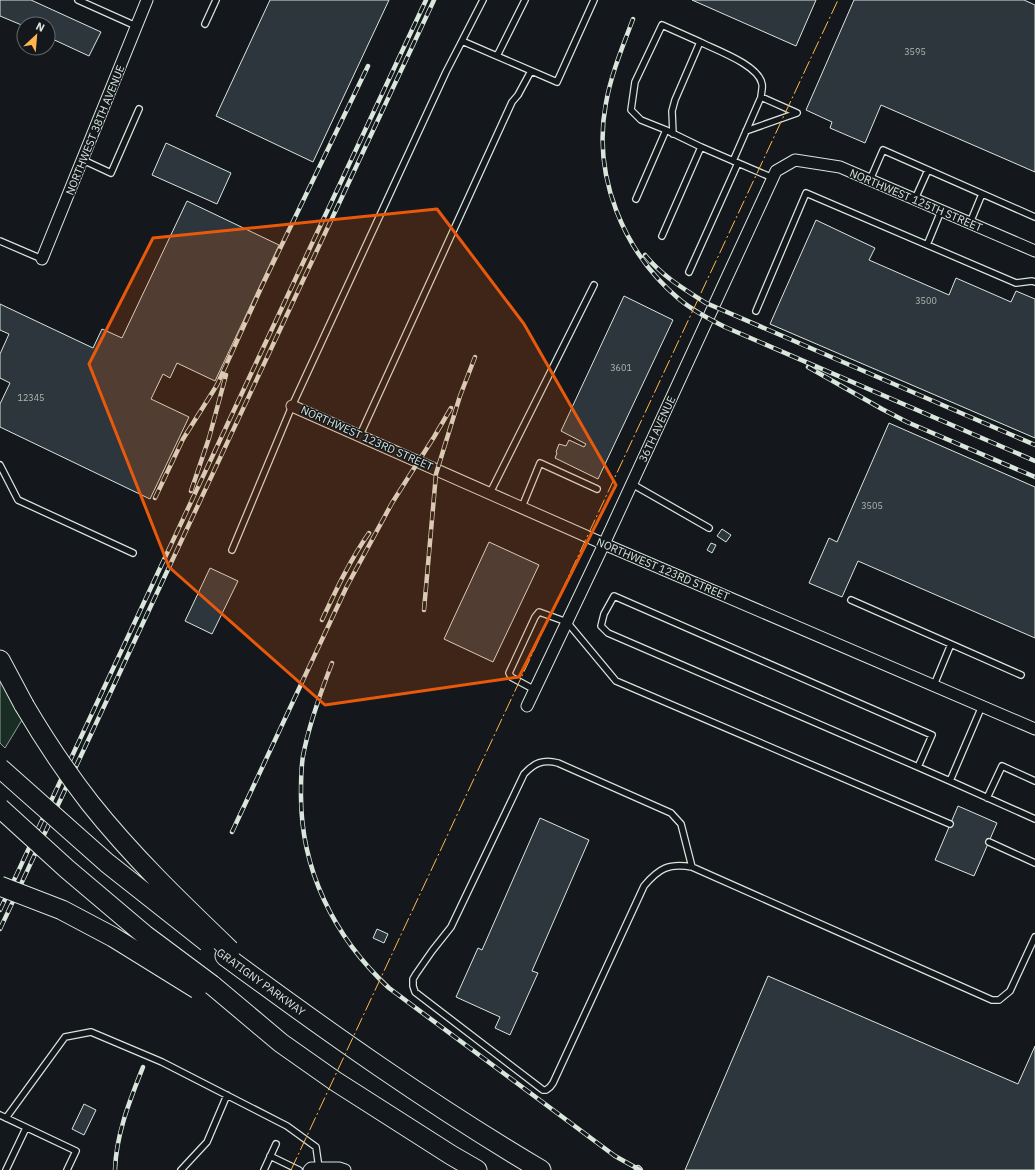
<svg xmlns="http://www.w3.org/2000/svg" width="1035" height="1170" font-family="'IBM Plex Sans',sans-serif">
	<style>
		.green { fill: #1a2d24; stroke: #939e99 }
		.building { fill: #2c363c; stroke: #d8e6dc }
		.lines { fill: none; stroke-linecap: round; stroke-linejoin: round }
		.lane-casing { stroke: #d8e6dc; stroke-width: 8 }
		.street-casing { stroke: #d8e6dc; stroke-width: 13 }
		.highway-casing { stroke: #d8e6dc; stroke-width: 21 }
		.lane { stroke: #14181c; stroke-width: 5.5 }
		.street { stroke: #14181c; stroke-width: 11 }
		.highway { stroke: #14181c; stroke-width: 19 }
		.rail-casing { stroke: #d8e6dc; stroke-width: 4.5 }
		.rail { stroke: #14181c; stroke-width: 3; stroke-dasharray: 9; stroke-linecap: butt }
		.highway-bridge-casing { stroke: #d8e6dc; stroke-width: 21; stroke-linecap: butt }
		.highway-bridge { stroke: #14181c; stroke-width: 19 }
		.power { stroke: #ffb74d; stroke-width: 1; stroke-dasharray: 14 3 2 3; stroke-linecap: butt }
		.marked { fill: #e8590c; fill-opacity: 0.2; stroke: #e8590c; stroke-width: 3; stroke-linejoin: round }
		.labels { text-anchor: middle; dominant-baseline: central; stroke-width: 3; stroke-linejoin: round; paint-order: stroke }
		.number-label { font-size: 9px; fill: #adbab4 }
		.street-label { font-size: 11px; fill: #d8e6dc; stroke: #14181c }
	</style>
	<rect width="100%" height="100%" fill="#14181c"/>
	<path class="green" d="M0 673 25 715 5 748 0 743Z"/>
	<path class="building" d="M0 0H31L101 32 89 56 48 37V24H24V26L0 16Z
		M270 0H389L313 162 216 116Z
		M692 0H816L796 46Z
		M854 0H1024L1035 5V172L881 105 865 143 830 128 832 122 806 110Z
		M166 143 231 173 217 204 152 175Z
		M187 201 279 245 215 381 177 363 170 378 163 374 151 399 189 417 150 499 0 427V404L10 383 0 378V354L9 334 0 330V304L93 348 102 329 122 338Z
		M816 220 875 248 869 260 949 295 956 278 1011 302 1016 291 1035 299V438L770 324Z
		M624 296 673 320 598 479 555 458 557 453 556 452 559 444 566 446 569 440 584 447 586 444 561 431Z
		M889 423 1035 487V638L858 561 842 597 809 583 829 538 837 542Z
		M722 529 731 535 726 542 717 536Z
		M489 542 539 565 493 662 444 639Z
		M711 543 716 545 712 553 707 550Z
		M210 568 238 581 212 634 185 621Z
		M958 806 997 823 974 876 935 860Z
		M540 818 589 840 532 971 538 973 510 1035 495 1028 500 1017 456 997 478 948 482 950Z
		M377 929 388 934 384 943 373 938Z
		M768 976 1018 1084 1035 1046V1170H685Z
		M84 1104 96 1110 84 1135 72 1129Z"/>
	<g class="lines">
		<defs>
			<path id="lane" d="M78 0 136 26
				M483 0 462 41 557 82 594 0
				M205 24 216 0
				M700 42C716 50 759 65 762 84 763 88 761 93 761 97
				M497 56 525 0
				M666 130 641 120 631 110 635 82 662 25 700 42 675 100 672 111 673 134
				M83 160 111 173 139 109
				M733 161 761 97 797 113 746 131
				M738 163 773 178
				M870 180 883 150 1035 217
				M636 199 666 130 701 147
				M915 199 928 170
				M970 223 982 194
				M662 236 701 147 738 163 689 272
				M0 241 42 259
				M927 245 941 211
				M756 311 806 193 1016 283 1032 281 1035 282
				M360 435 512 102 518 95 531 71
				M0 465 18 500 133 553
				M632 484 709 528
				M490 493 594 285
				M522 507 540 463 597 489
				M232 550 292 406 446 72 462 41
				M851 600 1021 675
				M934 685 951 644
				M535 690 511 677 509 673 535 617 539 612 567 622 616 681 950 824
				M918 767 932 735 614 596 604 614 601 626 608 633 918 767 950 781 982 706
				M950 781 1035 819
				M987 798 1002 766 1035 781
				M989 842 1035 863
				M692 867 681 824 671 813 558 763C543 759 534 763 524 774L451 927 432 951 416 974 413 979V986L415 992 543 1090H546L550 1087 553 1083 644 886C659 868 669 863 692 867L992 1000H999L1010 991 1035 937
				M0 1115 76 1151 67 1170
				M6 1118 65 1037 91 1032 162 1062 287 1126 316 1147 319 1168
				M270 1156 299 1170
				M638 1169 639 1170
				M6 1170 26 1128
				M181 1170 207 1142 227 1095
				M264 1170 276 1144"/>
			<path id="street" d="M42 259 147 0
				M292 406 604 544 1035 729
				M527 706 604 544 776 171 795 160 840 167 1035 251
				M309 1170 311 1168H339L345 1170"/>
			<path id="highway" d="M0 660 24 705
				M225 956C328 1032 431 1105 541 1170
				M212 985 281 1043 335 1081 451 1155 477 1170"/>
		</defs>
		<use href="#lane" class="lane-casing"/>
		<use href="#street" class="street-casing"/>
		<use href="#highway" class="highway-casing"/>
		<use href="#lane" class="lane"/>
		<use href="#street" class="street"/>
		<use href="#highway" class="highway"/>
		<defs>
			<path id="rail" d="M633 19C623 46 611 74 606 103 592 175 623 252 679 299 692 310 709 319 725 327L1035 461
				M645 255C662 276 684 289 706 303L1035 445
				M808 367 882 409 907 422 1035 477
				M191 491 209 438 226 375
				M155 498 183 439 217 385 261 288 368 66
				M424 610 436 474 460 396 475 357
				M322 620C336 590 350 560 369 533
				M332 663C320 694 309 724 303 756 301 768 301 781 301 792 300 869 334 937 389 988L615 1156 640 1170
				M232 832 347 586 392 503 434 437 451 408
				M0 910 426 0
				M0 929 434 0
				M115 1170C116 1134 130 1100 143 1067"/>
		</defs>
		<use href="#rail" class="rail-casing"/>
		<use href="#rail" class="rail"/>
		<defs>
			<path id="highway-bridge" d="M24 705C44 739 66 772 90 803 132 856 181 903 230 950
				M0 768 107 863 207 942
				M0 808 67 869 145 935 212 985
				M0 886 62 910 113 937 197 989"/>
		</defs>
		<use href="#highway-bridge" class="highway-bridge-casing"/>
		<use href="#highway-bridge" class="highway-bridge"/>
		<path class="power" d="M291 1170 838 0"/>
	</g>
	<path class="marked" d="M437 209 524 324 616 485 519 677 325 705 169 567 89 364 153 238Z"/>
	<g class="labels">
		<g class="number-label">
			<text x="915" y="51">3595</text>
			<text x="926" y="300">3500</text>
			<text x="621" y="367">3601</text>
			<text x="31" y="397">12345</text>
			<text x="872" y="505">3505</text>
		</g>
		<g class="street-label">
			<text transform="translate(95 130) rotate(-68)">NORTHWEST 38TH AVENUE</text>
			<text transform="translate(916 200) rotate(23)">NORTHWEST 125TH STREET</text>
			<text transform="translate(657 429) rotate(-65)">36TH AVENUE</text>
			<text transform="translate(367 438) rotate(24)">NORTHWEST 123RD STREET</text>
			<text transform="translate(663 569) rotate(23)">NORTHWEST 123RD STREET</text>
			<text transform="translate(261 982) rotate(36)">GRATIGNY PARKWAY</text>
		</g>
	</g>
	<g transform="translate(36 36) rotate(26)"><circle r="19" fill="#14181c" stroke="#626a69"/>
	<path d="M0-3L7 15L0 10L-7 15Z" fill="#ffb74d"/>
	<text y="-6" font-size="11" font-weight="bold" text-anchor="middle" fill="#d8e6dc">N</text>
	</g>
</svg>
